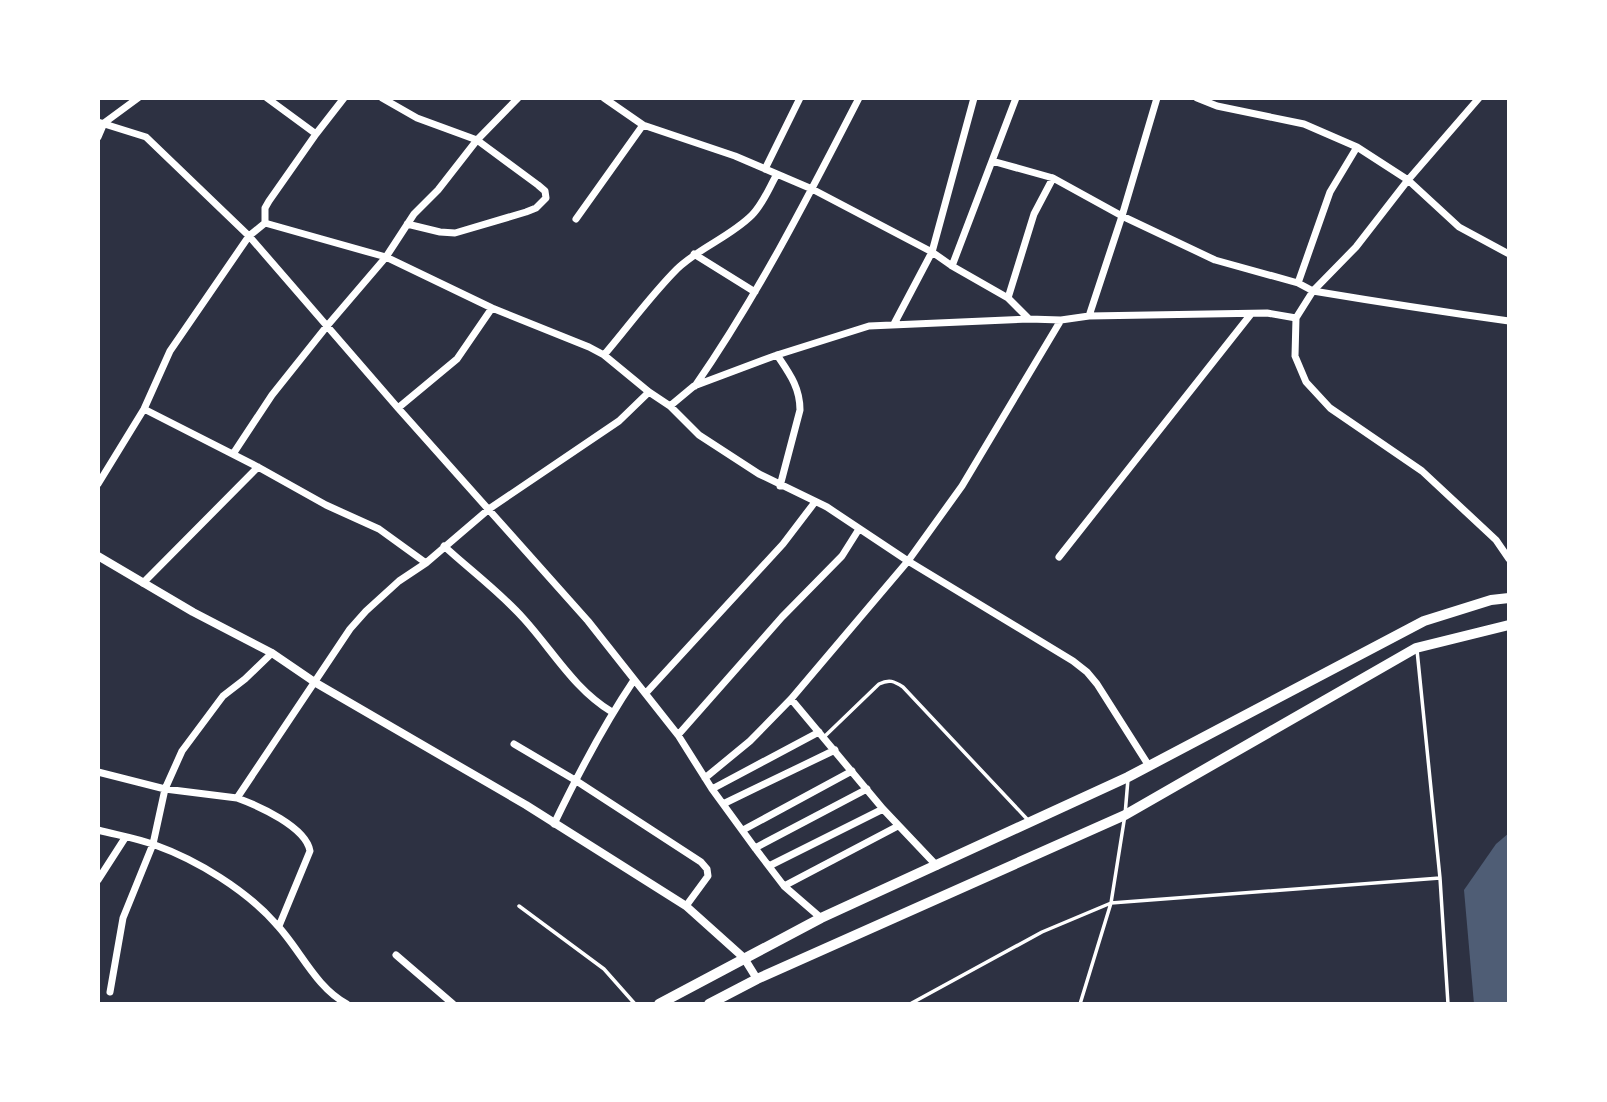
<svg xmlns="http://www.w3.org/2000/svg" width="1607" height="1102" font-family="Mulish,sans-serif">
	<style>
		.water { fill: #4f5d75 }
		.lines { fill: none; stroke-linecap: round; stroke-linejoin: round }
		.service { stroke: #fff; stroke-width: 3.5 }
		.minor { stroke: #fff; stroke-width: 7 }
		.tertiary { stroke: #fff; stroke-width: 8 }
		.primary { stroke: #fff; stroke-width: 10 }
	</style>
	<rect width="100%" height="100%" fill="#2d3142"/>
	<path class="water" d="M1509 833V1004H1474L1464 890 1496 844Z"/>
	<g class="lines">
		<path class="service" d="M1417 650 1440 878 1448 1004
			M824 737 879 684C889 679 894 681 903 687L1027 819
			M519 906 604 969 635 1004
			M910 1004 1042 932 1111 903 1440 878
			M1080 1004 1111 903 1125 815 1128 779"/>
		<path class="minor" d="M267 98 316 134
			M604 98 643 125 735 156 812 189 932 252 952 266 1008 298 1029 319
			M1197 98 1217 106 1304 124 1357 147 1408 180 1459 227 1509 254
			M98 122 146 137 249 236 265 223 386 257 492 308 589 347 604 355 649 392 619 421 489 509 426 563 399 581 366 611 350 629 237 798 165 789 98 772
			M98 137 104 123 138 98
			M992 161 1053 178
			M765 169 800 98
			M576 219 643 125
			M265 223V208L269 201 316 134 344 98
			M407 224 440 232 455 233 526 212 536 208 546 198 545 191 538 185 477 140 518 98
			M694 254 755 292
			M952 266 1016 98
			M1298 283 1330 192 1357 147
			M1008 298 1034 214 1053 178 1122 216 1157 98
			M1089 316 1122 216 1215 260 1298 283 1313 291 1356 247 1408 180 1479 98
			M1296 318 1313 291C1379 302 1444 312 1509 321
			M894 324 932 252 974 98
			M604 355C628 327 651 295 677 269 700 247 730 237 752 215 763 204 769 188 777 174
			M777 355C789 373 800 387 800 410L780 486
			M695 386C758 295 808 197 859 98
			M649 392 670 406 699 435 759 474 827 507 908 561 1073 661 1087 672 1097 684 1149 766
			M670 406 694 386 777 355 869 326 1029 319 1061 320
			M398 408 457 359 492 308
			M144 409 258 467 326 505 379 529 426 563
			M233 454 272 395 327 326 386 257 414 214 438 190 477 140 417 118 382 98
			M98 484 144 409 170 351 249 236 398 408 588 621 678 735 712 789 755 848 784 886 821 918
			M444 546C470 570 500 592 524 619 553 651 574 689 612 712
			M1059 557 1251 314
			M143 583 258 467
			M646 693 783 544 815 502
			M791 699 883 809 937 866
			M678 735 782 617 842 556 859 529
			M514 744 575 780 701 862 707 869 708 876 686 906
			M705 778 750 741 791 699 908 561 962 486 1061 320 1089 316 1267 313 1296 318 1295 356 1306 382 1330 408 1422 471 1496 540 1509 559
			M712 789 819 732
			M237 798C259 806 306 827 310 851L279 926
			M723 804 835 750
			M554 824C578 774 603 726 634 680
			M98 830C117 835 137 838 155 845 197 860 246 890 276 924 300 949 315 987 347 1004
			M743 830 852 771
			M755 848 867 789
			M769 866 883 809
			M98 880 125 838
			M784 886 898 826
			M396 955 453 1004
			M110 992 123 918 153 844 165 789 182 751 223 696 245 679 272 653"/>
		<path class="tertiary" d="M98 556 193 612 272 653 316 683 526 805 686 906 744 958 757 979"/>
		<path class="primary" d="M659 1004 821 918 1128 777 1424 621 1491 600 1509 598
			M709 1004 757 979 1125 815 1416 648 1509 625"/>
	</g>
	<rect width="1607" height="1102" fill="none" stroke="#ffffff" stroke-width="200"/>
</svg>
